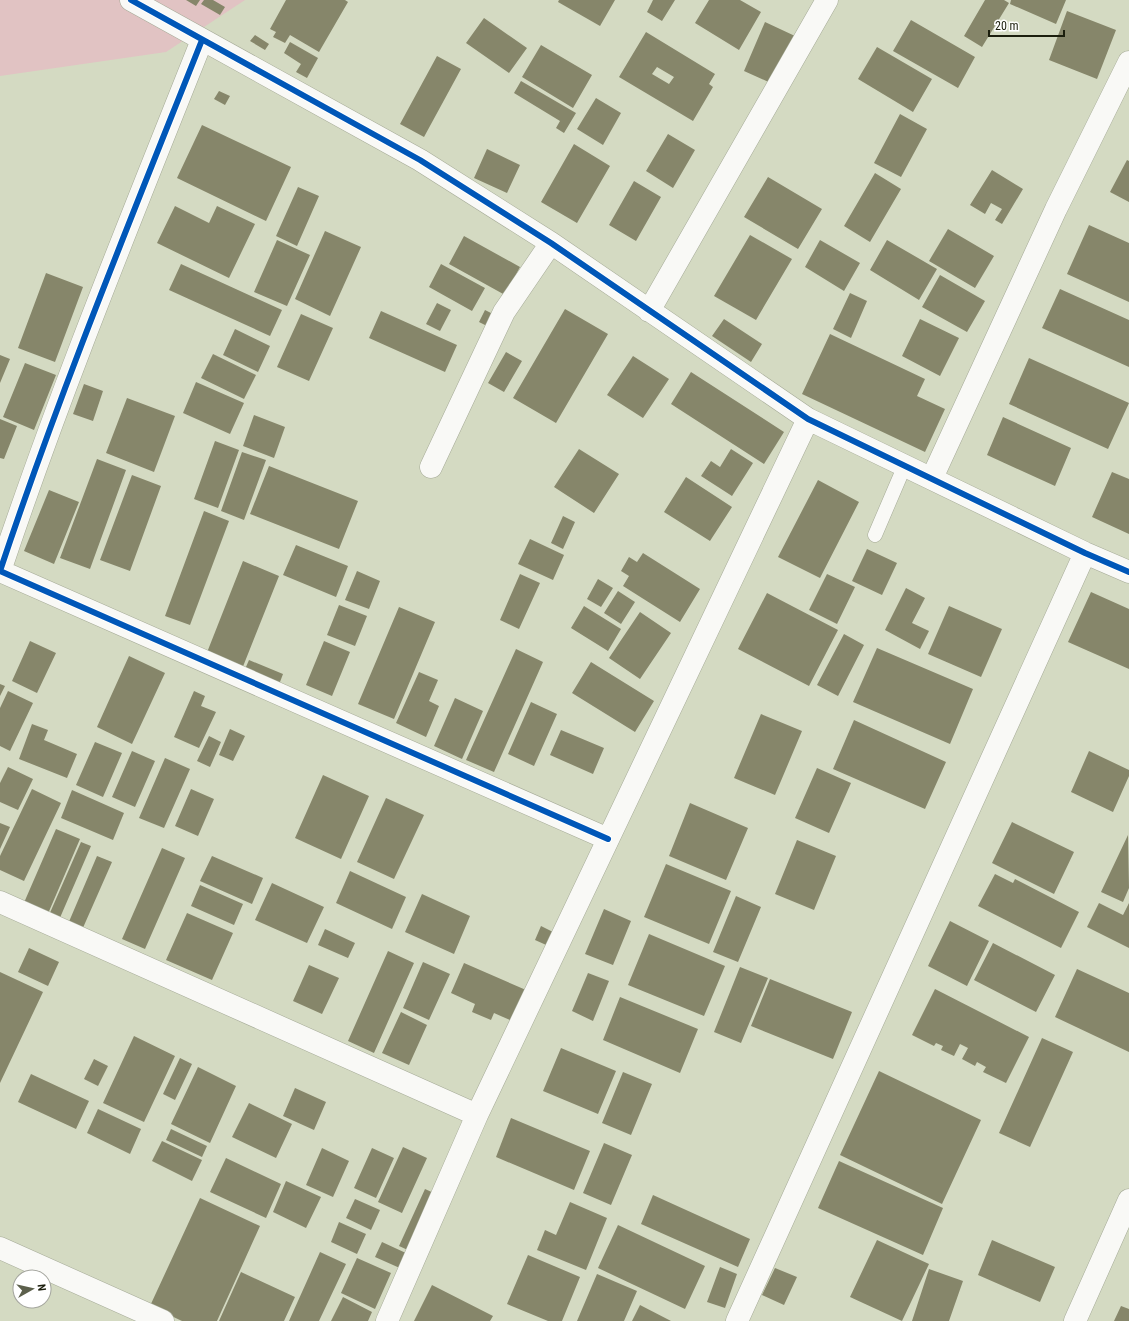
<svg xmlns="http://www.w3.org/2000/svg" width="1129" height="1321" font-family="'Roboto Condensed',sans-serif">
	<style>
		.green { fill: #e1c3c3 }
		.building { fill: #86866a; fill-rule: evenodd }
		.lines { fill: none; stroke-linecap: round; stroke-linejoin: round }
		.lane-casing { stroke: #a5aa97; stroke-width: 15 }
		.street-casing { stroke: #a5aa97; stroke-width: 23 }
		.lane { stroke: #f9f9f6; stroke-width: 14 }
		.street { stroke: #f9f9f6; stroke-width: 22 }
		.cycleway-casing { stroke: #fff; stroke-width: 8 }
		.cycleway { stroke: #0057b8; stroke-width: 6 }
	</style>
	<rect width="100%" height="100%" fill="#d4dac2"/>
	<path class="green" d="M0 0H245L166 52 0 76Z"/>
	<path class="building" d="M186 0H200L196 6Z
		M204 0H213L225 7 220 15 201 4Z
		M286 0H345L348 2 319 52 290 35 285 43 273 37 276 32 270 29Z
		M559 0H615L600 26 558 2Z
		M653 0H675L662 21 647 12Z
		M709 0H740L761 12 739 50 695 23Z
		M985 0H1004L1009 3 982 47 964 36Z
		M1011 0H1066L1056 24 1010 4Z
		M1067 11 1116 30 1097 79 1049 60Z
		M484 18 527 48 509 73 466 43Z
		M911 20 975 57 958 88 893 51Z
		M765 22 795 36 773 84 744 71Z
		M646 32 715 74 709 84 713 87 693 121 619 77ZM657 67 674 77 669 84 652 74Z
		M255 35 269 44 265 50 250 41Z
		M290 42 318 58 307 78 296 72 301 64 284 53Z
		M541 45 592 75 573 108 522 77Z
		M877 47 932 79 913 112 858 79Z
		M437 56 461 69 424 137 400 124Z
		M521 81 576 113 564 133 556 128 560 121 514 93Z
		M219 91 230 96 225 105 214 99Z
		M596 98 621 113 603 145 577 129Z
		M900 114 927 129 901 177 874 163Z
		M202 125 291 167 266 221 177 178Z
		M668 134 695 150 673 188 646 171Z
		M574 144 610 166 577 223 541 202Z
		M487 149 520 165 507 193 474 178Z
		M1127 160 1129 161V202L1110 192Z
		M992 170 1023 189 1002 224 995 220 1002 209 991 203 985 214 970 205Z
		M875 173 901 189 870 242 844 226Z
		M768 177 822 209 798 249 744 217Z
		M634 181 661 197 636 241 609 225Z
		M298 187 319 196 297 246 276 236Z
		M175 206 209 223 217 206 255 224 229 278 157 243Z
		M1089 225 1129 243V302L1067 274Z
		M948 229 994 256 975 288 929 261Z
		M325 231 361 247 330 316 295 299Z
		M750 235 792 259 756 320 714 296Z
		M464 236 520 267 505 295 449 264Z
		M277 240 310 255 287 306 254 292Z
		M820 240 860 263 844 291 805 267Z
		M887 240 937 269 919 300 870 270Z
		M181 264 282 310 270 336 169 290Z
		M441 264 485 288 472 311 429 287Z
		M46 273 83 287 55 362 18 348Z
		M940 275 985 301 967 332 922 307Z
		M1060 289 1129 320V367L1042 328Z
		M850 293 867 301 851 338 833 329Z
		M437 303 451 310 440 331 426 324Z
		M565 309 608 334 556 423 513 398Z
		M485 310 497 316 491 328 479 322Z
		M381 311 457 345 445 372 369 338Z
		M301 314 333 328 309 381 277 367Z
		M724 319 762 344 751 362 712 336Z
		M920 319 959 338 940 376 902 356Z
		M235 329 270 346 258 372 223 355Z
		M830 334 925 379 917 396 945 409 925 452 802 394Z
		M506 352 522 361 504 392 488 383Z
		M213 354 256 375 244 399 201 378Z
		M0 355 10 359 0 383Z
		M633 356 669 379 643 418 607 395Z
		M1029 358 1129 403 1108 449 1009 404Z
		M25 363 56 375 34 430 3 417Z
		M691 372 784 432 764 464 671 404Z
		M196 382 244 403 230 434 183 413Z
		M84 384 103 391 93 421 73 414Z
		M127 398 175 416 154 472 106 453Z
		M254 415 285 427 274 458 243 446Z
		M1003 417 1071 448 1055 486 987 455Z
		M0 419 17 426 4 459 0 458Z
		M215 441 239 450 218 508 194 499Z
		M579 449 619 474 594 513 554 487Z
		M731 449 753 463 732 496 701 476 711 461 720 467Z
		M242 452 266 460 244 520 221 511Z
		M97 459 126 470 90 569 60 558Z
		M269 466 358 501 339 549 250 514Z
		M1112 472 1129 479V534L1092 517Z
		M132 475 161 486 130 571 100 560Z
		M686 477 732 507 710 541 664 512Z
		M818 480 859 502 820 578 778 557Z
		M49 490 79 502 54 564 24 551Z
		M204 511 229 521 190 625 165 616Z
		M563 516 575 522 563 549 551 543Z
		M530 539 564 555 553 580 518 564Z
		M296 545 348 566 336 597 283 575Z
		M867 549 897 563 882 595 852 581Z
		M643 553 700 589 680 622 623 586 629 576 621 571 629 557 637 562Z
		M243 561 279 576 242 669 206 655Z
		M357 571 380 581 369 609 345 600Z
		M520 574 540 583 519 629 500 620Z
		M827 574 855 587 837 624 809 610Z
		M598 579 613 588 601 607 587 599Z
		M906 588 925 598 912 623 929 631 920 649 885 630Z
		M618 591 635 602 621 624 604 613Z
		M1091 592 1129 609V669L1068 642Z
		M767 593 838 630 809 686 738 649Z
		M339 605 367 616 355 646 327 635Z
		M584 606 621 629 608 651 571 628Z
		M949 606 1002 629 981 677 928 654Z
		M399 607 435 622 394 719 358 704Z
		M640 612 671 633 640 679 609 658Z
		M844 634 864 645 838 696 817 685Z
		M30 641 56 653 37 693 12 681Z
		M324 641 350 652 332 696 306 685Z
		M877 648 973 689 950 744 853 702Z
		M516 649 543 662 494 772 466 760Z
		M129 656 165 673 132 744 97 727Z
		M249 660 283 674 277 690 242 676Z
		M591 662 654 701 635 732 572 693Z
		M419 672 438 680 429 701 439 706 426 737 396 723Z
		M0 684 5 686 0 696Z
		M8 691 33 703 10 751 0 746V708Z
		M194 691 205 696 201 706 216 712 199 748 174 737Z
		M455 698 483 711 462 759 434 746Z
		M531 702 557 714 534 766 508 754Z
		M761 714 802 731 775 795 734 778Z
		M854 720 946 762 925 809 833 769Z
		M32 724 48 730 44 740 77 754 67 778 19 759Z
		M230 729 245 736 233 761 219 755Z
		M561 730 604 748 593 774 550 755Z
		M209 736 221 742 210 767 197 761Z
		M95 742 122 753 103 797 76 785Z
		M132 751 155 761 135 807 112 797Z
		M1089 751 1129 770V776L1113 812 1071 792Z
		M165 758 190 769 164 828 139 818Z
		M8 767 33 779 18 810 0 802V783Z
		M817 768 851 783 829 833 795 818Z
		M323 775 369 796 341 859 295 838Z
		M32 789 61 803 24 881 0 870V856Z
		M191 789 214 799 198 836 175 826Z
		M72 790 124 813 113 840 61 818Z
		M386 798 424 815 394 879 357 862Z
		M690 803 748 828 726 880 669 856Z
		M1012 822 1074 852 1054 894 992 863Z
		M0 823 10 827 0 849Z
		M56 829 80 839 47 916 23 905Z
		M1128 835 1129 888 1123 902 1101 892Z
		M797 840 836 856 814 910 775 894Z
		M81 842 91 846 59 920 49 915Z
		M162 848 185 858 145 949 122 939Z
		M97 856 112 862 82 930 68 924Z
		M212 856 263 878 252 904 200 881Z
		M666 864 731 891 709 944 644 917Z
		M350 871 406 897 392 929 336 903Z
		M995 874 1013 883 1015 879 1079 912 1061 948 978 906Z
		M272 883 324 907 307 943 255 920Z
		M200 885 243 904 234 925 191 906Z
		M422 894 470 916 454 954 405 932Z
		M736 896 761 907 738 962 713 952Z
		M1099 903 1123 915 1129 903V948L1087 927Z
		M604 909 631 921 613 965 585 954Z
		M187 913 233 933 212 980 166 960Z
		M950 921 989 941 967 986 928 966Z
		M541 926 559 935 553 948 535 940Z
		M325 929 355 943 348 958 318 945Z
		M649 934 725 966 704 1016 628 985Z
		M993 943 1055 975 1036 1012 974 980Z
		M29 948 59 962 48 986 18 972Z
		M388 951 414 963 374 1053 348 1041Z
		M423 962 450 974 429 1020 403 1008Z
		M464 963 526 990 512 1021 494 1013 491 1020 472 1012 475 1004 451 993Z
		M309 965 339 978 322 1014 293 1001Z
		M740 967 768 978 741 1043 714 1032Z
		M1077 969 1129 993V1052L1055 1017Z
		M0 972 43 992 0 1083Z
		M588 973 609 981 593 1021 572 1011Z
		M770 979 852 1012 833 1059 751 1026Z
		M935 989 1029 1037 1006 1083 983 1072 986 1067 977 1062 975 1066 962 1059 968 1048 960 1044 954 1056 941 1050 943 1046 936 1043 934 1046 912 1035Z
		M620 997 698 1029 680 1073 603 1040Z
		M401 1012 427 1025 409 1065 382 1053Z
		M134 1036 175 1056 144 1122 103 1103Z
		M1042 1038 1073 1052 1030 1147 999 1133Z
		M561 1048 616 1071 598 1114 543 1091Z
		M180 1058 192 1064 175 1100 163 1094Z
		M94 1059 108 1066 98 1086 84 1079Z
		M198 1067 236 1086 210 1143 171 1124Z
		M879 1071 981 1120 942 1204 840 1155Z
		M623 1072 652 1084 631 1135 602 1123Z
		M31 1074 89 1101 76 1129 18 1102Z
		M295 1088 326 1102 314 1130 283 1116Z
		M249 1103 292 1124 276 1158 232 1137Z
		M98 1109 141 1129 130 1154 87 1133Z
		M511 1118 590 1151 574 1190 496 1157Z
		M171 1129 207 1146 202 1157 166 1140Z
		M162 1141 202 1160 192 1181 152 1161Z
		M604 1143 632 1155 611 1205 583 1193Z
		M403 1147 427 1158 402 1213 378 1202Z
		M322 1148 349 1161 333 1197 306 1185Z
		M372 1148 394 1158 376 1198 354 1188Z
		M226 1158 281 1184 266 1218 210 1192Z
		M839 1161 943 1208 923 1255 818 1208Z
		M286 1181 321 1197 306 1228 273 1212Z
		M425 1189 436 1194 410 1251 399 1246Z
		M653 1195 750 1239 738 1267 641 1224Z
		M200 1198 260 1226 217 1321H182L150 1306Z
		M355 1199 380 1210 371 1230 346 1218Z
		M570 1202 607 1218 586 1270 537 1250 545 1230 556 1235Z
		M339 1222 366 1234 357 1254 331 1242Z
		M618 1225 705 1266 685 1309 598 1268Z
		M877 1240 929 1264 902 1321 850 1297Z
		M992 1240 1055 1267 1040 1302 978 1275Z
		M382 1242 408 1254 402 1269 375 1257Z
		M320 1252 346 1264 319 1321H289Z
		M528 1255 580 1277 562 1321H548L507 1304Z
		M357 1258 391 1273 375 1309 341 1293Z
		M720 1267 737 1274 725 1308 707 1302Z
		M775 1268 797 1277 784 1305 762 1295Z
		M929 1269 963 1281 949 1321H912Z
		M241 1272 295 1297 284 1321H219Z
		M597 1274 637 1291 624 1321H577Z
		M432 1285 493 1316 490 1321H414Z
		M343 1297 372 1312 368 1321H331Z
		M640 1305 671 1321H632Z
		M1121 1306 1129 1309V1321H1114Z"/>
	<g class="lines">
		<defs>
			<path id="lane" d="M875 535 905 465"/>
			<path id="street" d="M131 0 420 160 551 243 808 419 1085 553 1129 572
				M202 40C132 216 60 391 0 571L608 839
				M649 311 827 0
				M431 467 504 312 551 243
				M932 478 1056 209 1129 62
				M0 902 477 1115
				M0 1248 163 1321
				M387 1321 477 1115 808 419
				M737 1321 1085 553
				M1075 1321 1129 1200"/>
		</defs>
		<use href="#lane" class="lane-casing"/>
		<use href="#street" class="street-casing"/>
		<use href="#lane" class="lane"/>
		<use href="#street" class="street"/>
		<defs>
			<path id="cycleway" d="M131 0 420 160 551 243 808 419 1085 553 1129 572
				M202 40C132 216 60 391 0 571L608 839"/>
		</defs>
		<use href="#cycleway" class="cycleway-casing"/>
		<use href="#cycleway" class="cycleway"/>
	</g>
	<g transform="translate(32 1289) rotate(82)"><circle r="19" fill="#ffffff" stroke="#a4a59e"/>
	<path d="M0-3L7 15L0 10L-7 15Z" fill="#5c604c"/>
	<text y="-6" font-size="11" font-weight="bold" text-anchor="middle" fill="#1b1e0d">N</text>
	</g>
	<path d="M989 30v6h75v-6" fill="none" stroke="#1b1e0d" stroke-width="2"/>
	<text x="995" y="30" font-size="12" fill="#1b1e0d" stroke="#ffffff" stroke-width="3" paint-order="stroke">20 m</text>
</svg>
